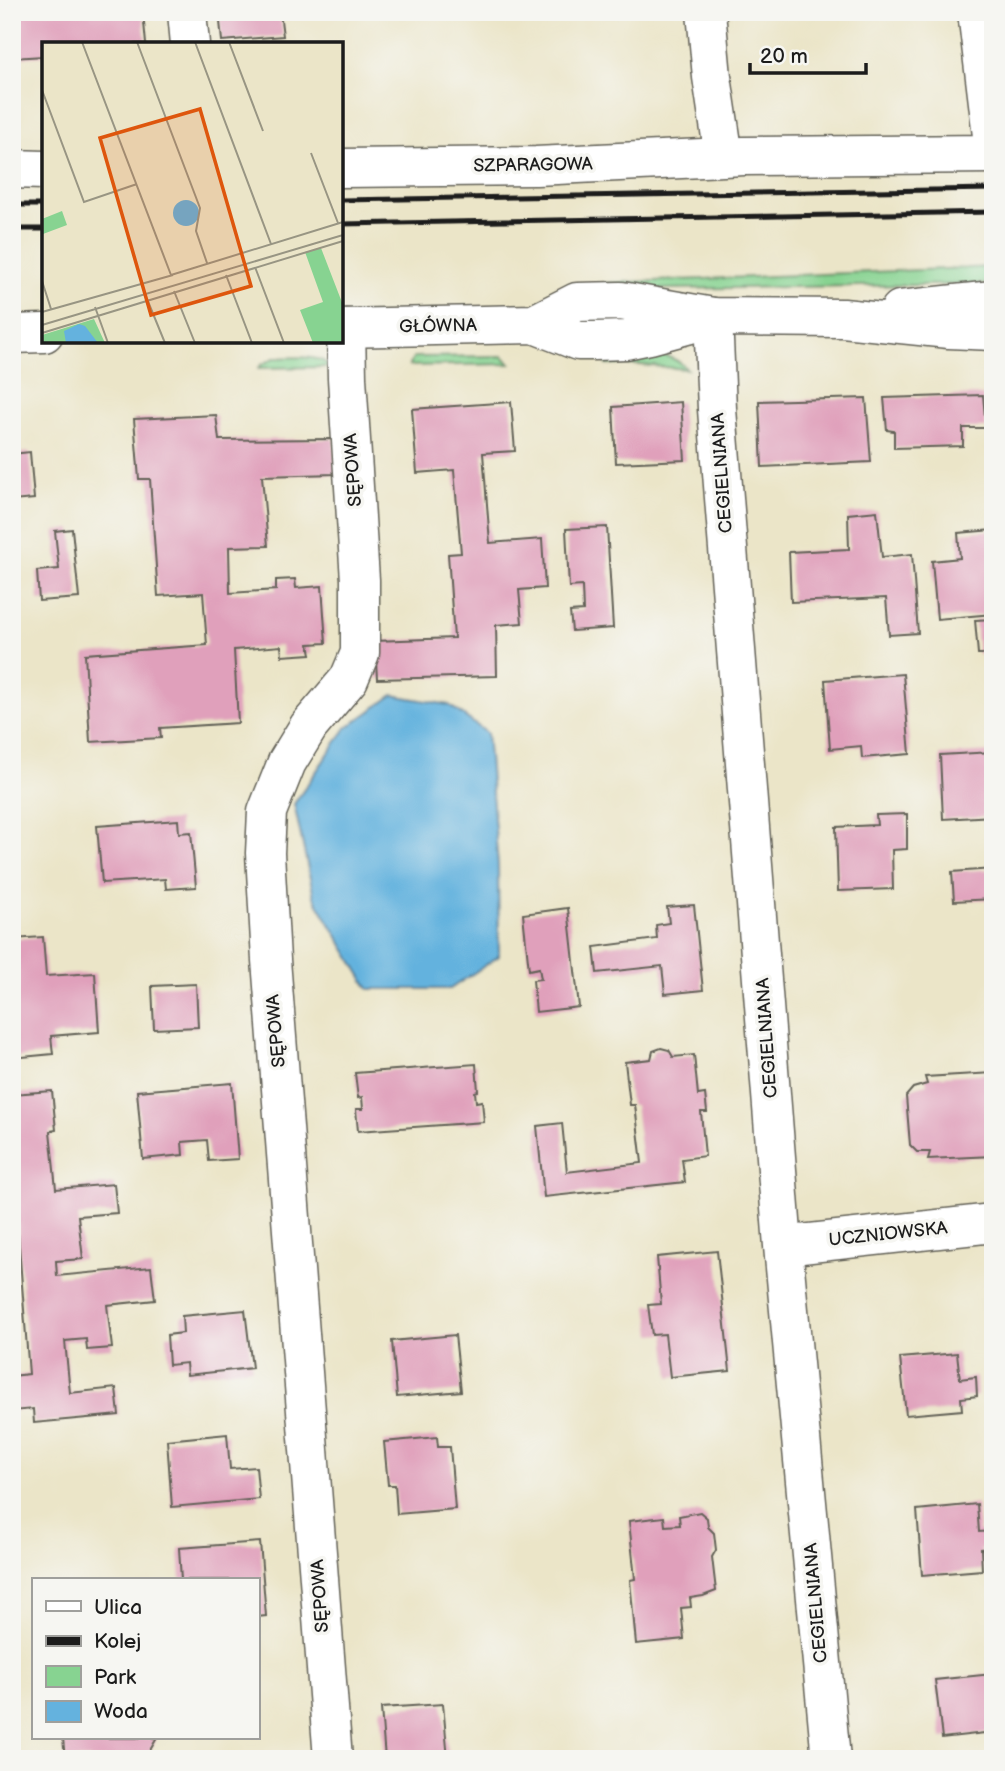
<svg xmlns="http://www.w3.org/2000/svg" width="1005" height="1771" font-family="'Balsamiq Sans',sans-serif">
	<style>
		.green { fill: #87d391; stroke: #527856; stroke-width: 2 }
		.water { fill: #64b2de; stroke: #40677d; stroke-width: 2 }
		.building { fill: #e0a0bb }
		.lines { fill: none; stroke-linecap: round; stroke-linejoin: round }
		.minor-casing { stroke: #646258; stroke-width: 41 }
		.major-casing { stroke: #646258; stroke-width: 41 }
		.minor { stroke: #fff; stroke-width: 38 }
		.major { stroke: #fff; stroke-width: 38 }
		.rail { stroke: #1c1c1c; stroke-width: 5 }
		.labels { text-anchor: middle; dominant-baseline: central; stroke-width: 7; stroke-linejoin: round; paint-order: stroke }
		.street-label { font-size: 18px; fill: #1c1c1c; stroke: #f6f6f2 }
		.inset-road { fill: none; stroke: #989583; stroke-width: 2 }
		.view { fill: #de560d; fill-opacity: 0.15; stroke: #de560d; stroke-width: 3.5 }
		.inset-edge { fill: none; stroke: #1c1c1c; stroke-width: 3.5 }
	</style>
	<rect width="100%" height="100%" fill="#f6f6f2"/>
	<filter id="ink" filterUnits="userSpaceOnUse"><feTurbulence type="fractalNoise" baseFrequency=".0143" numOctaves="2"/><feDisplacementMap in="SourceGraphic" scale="14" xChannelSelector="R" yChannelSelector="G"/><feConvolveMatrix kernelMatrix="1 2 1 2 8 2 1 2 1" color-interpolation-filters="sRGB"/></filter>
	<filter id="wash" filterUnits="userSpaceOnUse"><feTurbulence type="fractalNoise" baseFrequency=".00686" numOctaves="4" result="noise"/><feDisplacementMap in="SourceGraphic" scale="28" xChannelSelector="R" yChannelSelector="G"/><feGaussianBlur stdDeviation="1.57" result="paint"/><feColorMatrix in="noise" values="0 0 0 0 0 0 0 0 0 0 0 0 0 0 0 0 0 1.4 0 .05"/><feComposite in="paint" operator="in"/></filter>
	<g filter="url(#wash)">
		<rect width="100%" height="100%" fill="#ebe5c8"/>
		<path class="green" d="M993 267V284L605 290V283Z
			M606 354C633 354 668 347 687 369L640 365H606Z
			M503 356 510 364 409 366 414 357Z
			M274 358C291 358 319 353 331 367L259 368 261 365Z"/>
		<path class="water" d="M393 695 449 705 487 733 498 865 499 956 450 989H369L314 897 294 804 346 728Z"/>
		<g id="blocks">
			<path class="building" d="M12 12H143L146 44H44V56L12 58Z
				M219 12H280L283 36 222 41Z
				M983 395 986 428H963V446L894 448V431L887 430 884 398Z
				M866 398 871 462 762 467 759 401Z
				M511 402 515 451 483 453 490 543 542 539 545 588 519 590 522 623 496 625 497 676 377 679 375 641 454 638 448 554 461 553 454 470 417 473 412 409Z
				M681 402 685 460 616 463 613 407Z
				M216 415 219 440 334 439 336 474 262 476 268 546 229 547 230 593 276 590V580L295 579 296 588 322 586 326 643 309 644 311 654 282 656 281 646 234 650 238 723 160 728 161 738 90 742 85 654 207 645 203 593 158 596 150 479H139L134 419Z
				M30 452 34 499 12 501V454Z
				M877 511 882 557 912 554 918 633 889 635 886 598 791 602 789 552 849 549 848 514Z
				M607 527 613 628 572 631 570 612 583 611 582 586 569 587 566 529Z
				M72 529 79 598 39 601 37 571 59 569 55 531Z
				M993 530V614L937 619 932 561 960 558 958 533Z
				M993 619V654H978L975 620Z
				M903 674 910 754 862 758 861 746 830 749 825 680Z
				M993 752V816L943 819 940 755Z
				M907 814V849L892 850 893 889 838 891 836 827 877 825 876 815Z
				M178 820 179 833 191 832 196 887 166 889 165 879 102 883 97 826Z
				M993 869V899L954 901 952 872Z
				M694 905 703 990 665 994 662 966 597 973 594 947 657 939 656 925 669 923 667 907Z
				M568 908 579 1007 536 1012 533 980 541 979 539 968 529 970 523 914Z
				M43 937 46 976 95 973 99 1032 51 1036 53 1054 12 1058V939Z
				M196 984 198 1027 154 1029 152 986Z
				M661 1048 669 1050 673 1057 694 1055 698 1095 705 1094 707 1112H701L705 1156 682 1159 685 1182 544 1197 537 1126 562 1123 567 1172 642 1163 635 1105H630L625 1062 651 1059 653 1051Z
				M476 1064 478 1091 475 1092 476 1102 482 1101 484 1122 358 1131 356 1109H363L362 1097 358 1098 355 1073Z
				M993 1073V1156L928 1159 930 1152H917L910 1145 906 1096 913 1088 927 1084 925 1077Z
				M232 1083 238 1159 209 1161 207 1140 182 1142 183 1155 143 1159 137 1091Z
				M52 1091 56 1130 50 1131 56 1189 114 1184 117 1213 78 1216 83 1259 56 1261 57 1276 151 1267 155 1300 107 1305 112 1348 87 1350 86 1339 65 1341 70 1393 116 1388 119 1415 34 1423 33 1409 12 1411V1376L29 1374 12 1156V1094Z
				M717 1251 730 1371 670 1377 665 1334 652 1335 648 1305 661 1304 657 1257Z
				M245 1310 252 1368 187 1375 186 1363 169 1365 167 1335 183 1333 182 1316Z
				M455 1335 461 1391 397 1397 392 1341Z
				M957 1353 960 1379 976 1377 977 1396 961 1398 962 1410 906 1415 900 1358Z
				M227 1434 230 1469 256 1467 259 1499 172 1507 167 1440Z
				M437 1437 438 1447H450L455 1509 397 1514 395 1485H388L384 1442Z
				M977 1504 979 1532 992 1531 993 1542V1548L981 1549 982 1570 922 1575 917 1510Z
				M700 1512 707 1518 708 1527 714 1533 716 1550 712 1557 716 1591 703 1596 690 1598 691 1607 681 1608 684 1639 636 1644 630 1580 635 1579 629 1521 664 1517 665 1526 680 1525 679 1516Z
				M260 1542 266 1616 257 1617V1580H181L179 1548Z
				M992 1674 993 1732 942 1738 935 1680Z
				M443 1704 448 1759H385L381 1708Z
				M63 1738H157L145 1759H65Z"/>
		</g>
	</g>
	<g filter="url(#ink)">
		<use href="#blocks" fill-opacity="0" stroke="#646258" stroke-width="2"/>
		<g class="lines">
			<defs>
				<path id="minor" d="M187 12 190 44
					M706 12 712 77 724 157
					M977 12 993 144
					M341 168 536 166 744 156 993 154
					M12 169 44 170
					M713 317 717 409 783 1246 831 1759
					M783 1246 993 1223
					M333 1759 271 960 265 853 267 812 287 762 309 726 349 679 360 653V580L347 378 346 328"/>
				<path id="major" d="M900 310 993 300
					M534 324 577 302 621 301 713 317 843 318 949 329 993 331
					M341 328 534 324 578 341H594L626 340 650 335 705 320
					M12 334 44 333"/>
			</defs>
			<use href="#minor" class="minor-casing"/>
			<use href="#major" class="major-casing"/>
			<use href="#minor" class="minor"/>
			<use href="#major" class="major"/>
			<path class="rail" d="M341 200 993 189
				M12 205H44
				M341 224 993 212
				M12 229H44"/>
		</g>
	</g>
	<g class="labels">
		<g class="street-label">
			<text transform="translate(533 165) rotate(-1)">SZPARAGOWA</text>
			<text transform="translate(438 326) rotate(-1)">GŁÓWNA</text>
			<text transform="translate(353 470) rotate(-94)">SĘPOWA</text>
			<text transform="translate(722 473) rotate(-94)">CEGIELNIANA</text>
			<text transform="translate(276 1031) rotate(-95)">SĘPOWA</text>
			<text transform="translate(767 1038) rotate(-94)">CEGIELNIANA</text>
			<text transform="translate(888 1234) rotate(-6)">UCZNIOWSKA</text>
			<text transform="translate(320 1596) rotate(-94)">SĘPOWA</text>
			<text transform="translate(816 1603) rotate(-95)">CEGIELNIANA</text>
		</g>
	</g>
	<g transform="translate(42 42)">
		<rect width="301" height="301" fill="#ebe5c8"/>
		<path d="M20 169 25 183 1 192 0 177ZM279 206 301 263V301H271L258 268 281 260 263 210ZM52 277 63 301H0V293Z" fill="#87d391"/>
		<path d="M131 171a13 13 0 1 1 26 0a13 13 0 1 1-26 0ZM37 282 43 284 56 301H24L22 289Z" fill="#64b2de"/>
		<path class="inset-road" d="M40 0 129 233M95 0 158 166 154 189 165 221M153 0 229 202M187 0 221 89M0 48 42 160 95 142M269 111 296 181M213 225 242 301M129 233 301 180M184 233 210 301M0 239 9 267M132 249 153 301M105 257 123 301M53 265 66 301M0 270 131 233M0 283 301 193M0 291 301 199"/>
		<path class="view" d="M158 67 209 244 109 273 58 96Z"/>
		<rect width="301" height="301" class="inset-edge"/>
	</g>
	<rect width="1005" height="1771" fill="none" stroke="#f6f6f2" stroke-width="42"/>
	<rect x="32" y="1578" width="228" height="161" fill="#f6f6f2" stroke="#9f9f9c" stroke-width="2"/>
	<rect x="46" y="1601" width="35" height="10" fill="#ffffff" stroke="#9f9f9c" stroke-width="2"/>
	<text x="94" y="1614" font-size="21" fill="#1c1c1c">Ulica</text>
	<rect x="46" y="1636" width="35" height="10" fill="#1c1c1c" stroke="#9f9f9c" stroke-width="2"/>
	<text x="94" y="1648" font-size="21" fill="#1c1c1c">Kolej</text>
	<rect x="46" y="1666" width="35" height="21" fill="#87d391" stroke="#9f9f9c" stroke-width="2"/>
	<text x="94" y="1684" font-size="21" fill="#1c1c1c">Park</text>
	<rect x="46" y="1701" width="35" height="21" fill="#64b2de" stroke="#9f9f9c" stroke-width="2"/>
	<text x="94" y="1718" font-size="21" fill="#1c1c1c">Woda</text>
	<path d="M750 63v10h116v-10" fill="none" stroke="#1c1c1c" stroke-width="3.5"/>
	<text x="760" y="63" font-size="21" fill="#1c1c1c" stroke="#f6f6f2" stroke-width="5" paint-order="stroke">20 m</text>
</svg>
